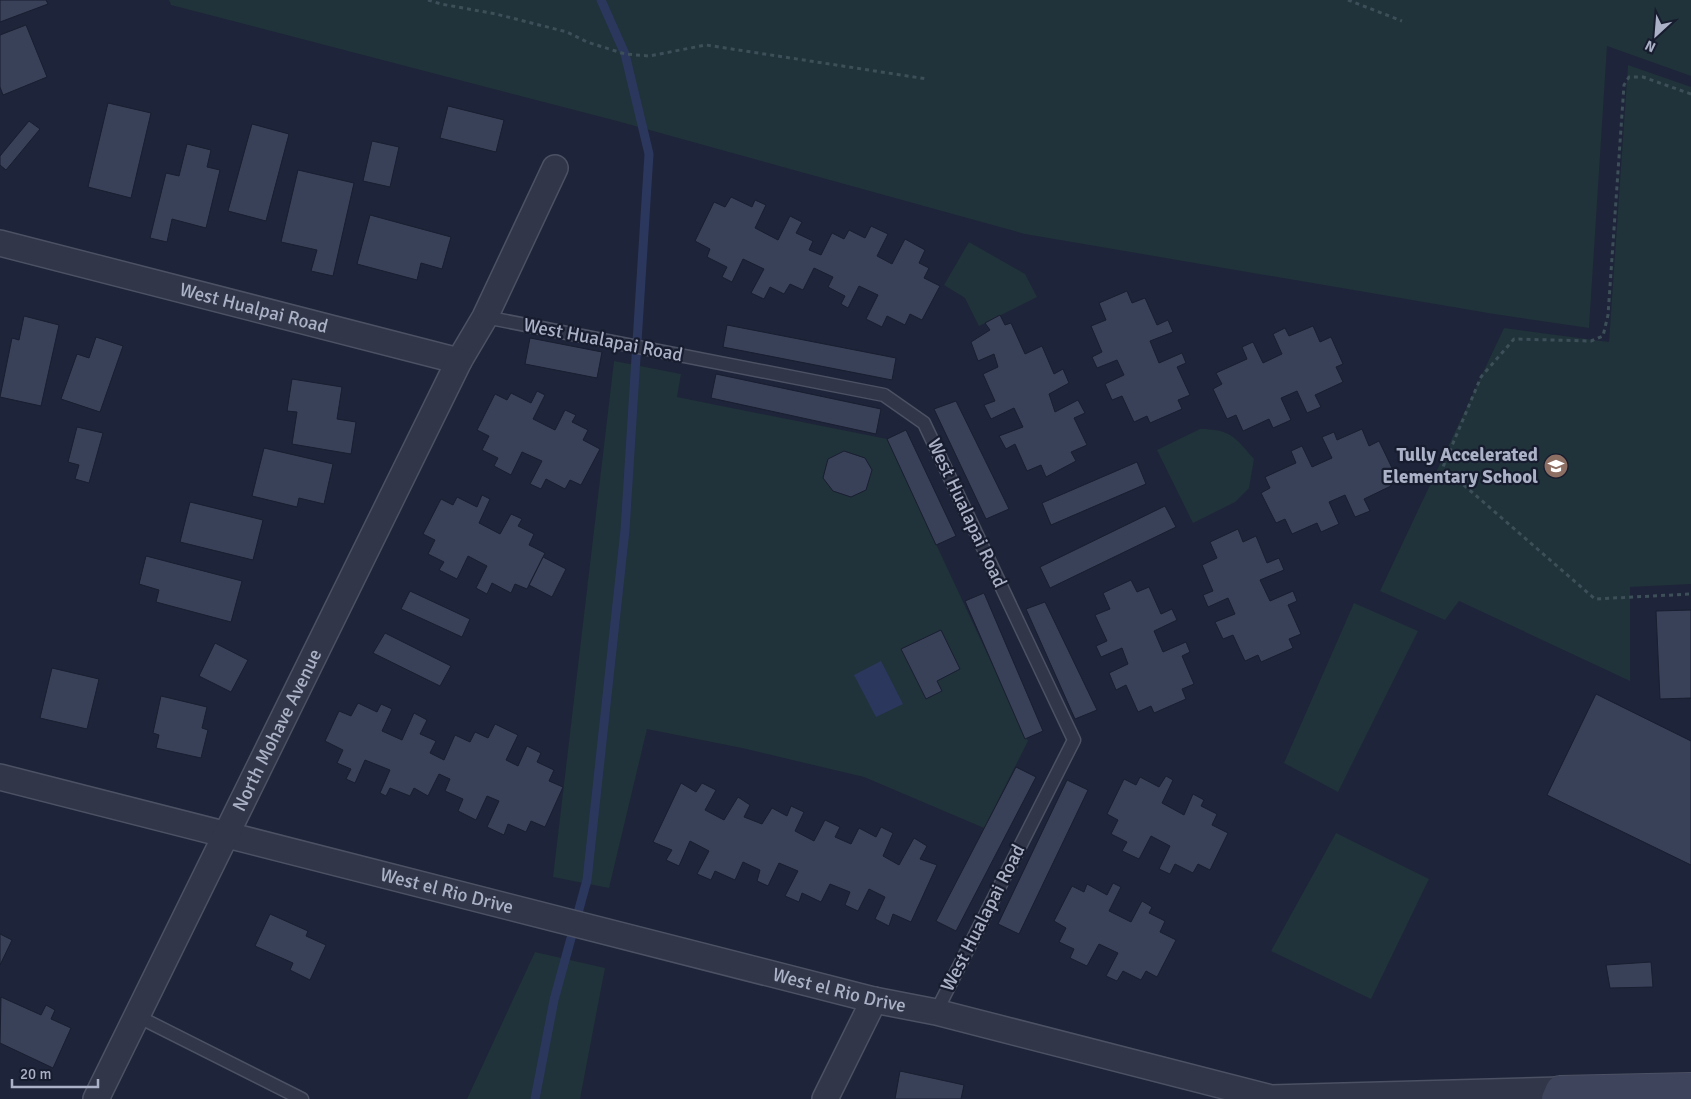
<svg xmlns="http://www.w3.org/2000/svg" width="1691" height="1099" font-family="Signika,sans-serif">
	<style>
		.green { fill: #20323a }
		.water { fill: #2c375e }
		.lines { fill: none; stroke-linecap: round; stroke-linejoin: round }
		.stream { stroke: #2c375e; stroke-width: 9 }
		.building { fill: #394159; stroke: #191e30 }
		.lane-casing { stroke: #4c5164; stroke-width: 15 }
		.street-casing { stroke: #4c5164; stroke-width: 28 }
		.secondary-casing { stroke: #4c5164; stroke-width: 30 }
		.path { stroke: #3d4f58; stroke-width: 3; stroke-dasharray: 4 4; stroke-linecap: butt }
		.lane { stroke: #313749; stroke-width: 12 }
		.street { stroke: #313749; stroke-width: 25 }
		.secondary { stroke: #3f445d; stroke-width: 28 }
		.labels { text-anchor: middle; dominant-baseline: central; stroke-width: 4.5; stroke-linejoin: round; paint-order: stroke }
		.street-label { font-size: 19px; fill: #abb1c6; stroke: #171c2e }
		.poi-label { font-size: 19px; font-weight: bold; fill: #abb1c6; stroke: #171c2e; text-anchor: end }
	</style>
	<rect width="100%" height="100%" fill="#1e2439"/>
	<path class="green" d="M169 0H1691V76L1607 46 1589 328 1494 314 1025 234 617 121 171 5Z
		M1628 65 1691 87V584L1630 587V681L1459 601 1445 620 1380 591 1504 328 1609 342Z
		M969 242 1025 274 1037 297 979 326 965 298 944 285Z
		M614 361 681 374 677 397 887 439 1028 741 984 828 864 777 742 748 647 729 609 888 553 877Z
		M1200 429C1230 429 1235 437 1254 459L1249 488 1235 502 1193 523 1157 450Z
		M1354 603 1418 631 1338 792 1284 763Z
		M1336 833 1429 879 1371 999 1271 951Z
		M535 952 605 968 580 1099H467Z"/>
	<path class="water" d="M881 661 903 704 876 717 854 675Z"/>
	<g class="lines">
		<path class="stream" d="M535 1099 554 1000 587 880 625 530 649 154 625 54 601 0"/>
	</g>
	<path class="building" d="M0 0H46L48 4 0 22Z
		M26 25 47 77 3 95 0 87V35Z
		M108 103 151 113 131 198 88 187Z
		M448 106 504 120 496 152 440 138Z
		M29 121 40 129 6 170 0 165V156Z
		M252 124 289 134 266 221 228 211Z
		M372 141 399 147 390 187 363 181Z
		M187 144 211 150 207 167 220 170 206 228 172 219 167 242 150 238 166 173 179 176Z
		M298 170 354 183 333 276 311 271 317 250 281 242Z
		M731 197 752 207 755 200 766 205 755 228 778 240 790 216 802 222 796 233 813 241 809 250 821 255 832 233 844 239 849 230 865 238 871 226 888 234 877 256 892 264 905 239 925 250 919 263 929 268 924 278 940 286 922 320 910 314 905 325 887 316 882 327 866 319 878 295 859 286 848 308 841 304 845 296 828 287 833 277 814 268 803 290 790 284 784 294 770 287 764 299 751 293 764 269 743 259 732 282 722 277 727 267 707 257 710 249 695 241 714 202 725 207Z
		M370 215 451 237 442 269 421 263 417 280 357 264Z
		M1127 291 1132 303 1145 298 1157 325 1168 320 1173 332 1150 341 1159 363 1182 353 1186 363 1177 367 1190 395 1178 400 1182 409 1150 423 1147 416 1134 422 1122 396 1112 400 1105 384 1124 375 1117 360 1097 368 1092 357 1102 352 1091 326 1106 320 1099 303Z
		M1000 315 1005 325 1011 323 1025 354 1042 346 1054 374 1063 369 1069 383 1049 394 1055 412 1078 400 1085 413 1074 418 1087 445 1071 452 1076 461 1046 477 1041 465 1027 471 1015 444 1006 449 999 436 1023 427 1014 408 991 419 984 405 995 401 983 374 998 367 994 354 978 361 971 342 990 330 985 323Z
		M24 316 59 325 41 406 0 397 12 338 19 340Z
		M727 325 896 358 892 380 723 347Z
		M1313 326 1320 342 1331 337 1343 364 1336 367 1343 382 1315 395 1321 407 1307 413 1297 391 1281 398 1291 420 1273 428 1269 419 1243 431 1236 415 1227 419 1213 389 1222 384 1216 373 1247 359 1242 347 1253 342 1263 363 1282 354 1273 334 1285 328 1289 336Z
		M96 337 123 346 100 412 61 399 77 354 89 358Z
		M530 338 602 352 597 378 525 364Z
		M716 374 881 409 876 434 711 398Z
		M292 379 342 387 337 419 356 422 351 454 292 444 297 412 287 411Z
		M537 391 545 395 533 419 555 430 565 410 576 415 572 422 588 430 583 440 600 449 581 485 570 480 565 489 546 479 541 489 530 484 542 461 522 452 511 475 494 466 498 458 482 450 489 436 477 430 495 394 507 400 511 393 531 403Z
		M956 401 1009 509 986 519 934 409Z
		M77 427 103 433 89 483 75 479 79 465 68 462Z
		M1362 429 1369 446 1379 441 1392 468 1384 471 1391 486 1364 499 1370 511 1355 517 1345 495 1329 502 1339 524 1321 532 1317 523 1292 534 1285 519 1276 523 1261 493 1270 488 1265 477 1296 463 1291 451 1302 446 1312 467 1332 458 1322 437 1334 432 1337 440Z
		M906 430 956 536 936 545 887 439Z
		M264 448 333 464 324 504 299 498 297 507 252 496Z
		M844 451 865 458 872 470 866 490 851 497 833 491 823 478 828 459Z
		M1137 462 1146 484 1051 525 1042 503Z
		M482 495 490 499 479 523 500 534 511 514 522 519 518 526 534 534 529 545 545 553 527 589 515 584 511 593 492 583 487 594 476 588 487 566 468 556 457 579 439 570 444 562 428 554 435 540 423 534 441 499 453 505 457 497 477 507Z
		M190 502 263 520 253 560 180 542Z
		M1165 506 1176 527 1050 588 1040 567Z
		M1238 529 1243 542 1256 536 1267 563 1279 558 1284 570 1260 580 1270 601 1293 591 1297 601 1288 605 1301 634 1289 639 1293 648 1261 662 1258 655 1245 661 1233 635 1223 639 1215 622 1235 614 1228 598 1208 607 1203 595 1213 591 1202 565 1217 558 1210 542Z
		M146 556 242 581 231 622 156 602 159 590 139 584Z
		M543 557 566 569 552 597 529 585Z
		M1131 580 1137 592 1149 587 1161 614 1172 609 1177 620 1154 631 1163 652 1186 642 1190 652 1182 656 1194 684 1182 689 1186 699 1154 713 1151 706 1138 712 1126 685 1116 690 1109 673 1128 664 1122 648 1101 657 1096 646 1107 641 1095 615 1110 609 1103 593Z
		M410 591 470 619 462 637 401 609Z
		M984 593 1043 731 1025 739 965 601Z
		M1045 602 1097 710 1075 719 1026 609Z
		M1691 610V698L1660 699 1656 611Z
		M941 630 960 669 937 681 942 691 926 699 901 649Z
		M385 633 451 666 440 686 373 653Z
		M215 643 248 660 231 692 199 676Z
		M52 668 99 679 87 729 40 718Z
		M1596 694 1691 741V865L1547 795Z
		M161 696 207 707 202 728 208 730 201 758 156 748 159 735 153 733Z
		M358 703 377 712 381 704 392 709 382 731 402 740 414 713 427 720 420 734 436 741 430 753 444 760 455 735 470 742 475 732 488 738 495 724 518 735 506 760 518 766 527 746 541 753 537 762 554 770 549 781 563 787 545 827 531 821 526 832 508 824 504 835 487 827 499 801 487 796 476 820 458 811 463 799 445 791 450 779 439 774 428 796 414 788 410 796 390 788 386 796 380 793 390 770 365 760 355 783 346 779 351 769 337 763 343 750 325 741 339 711 351 716Z
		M1016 767 1036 777 956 931 936 921Z
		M1166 776 1173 780 1162 803 1184 815 1193 794 1204 800 1201 806 1217 814 1212 825 1228 833 1210 870 1198 864 1193 873 1175 864 1170 874 1159 869 1170 846 1151 836 1139 859 1122 851 1127 842 1111 834 1118 820 1107 814 1124 779 1136 785 1140 777 1159 787Z
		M1067 780 1088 790 1019 934 998 924Z
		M681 783 696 792 702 783 716 790 705 810 724 820 738 797 750 805 744 817 762 824 772 808 787 816 791 806 804 812 795 831 814 841 825 820 840 827 835 837 851 844 859 828 876 837 881 827 893 833 883 856 899 865 914 838 927 846 920 859 937 865 911 922 893 914 889 926 875 919 885 897 869 889 858 911 845 905 850 892 830 884 821 902 802 893 799 902 785 896 798 871 779 863 768 886 757 881 760 870 743 862 735 880 715 871 711 880 697 874 709 851 690 841 679 866 666 860 672 850 653 842Z
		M1113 883 1121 887 1109 911 1131 922 1142 901 1152 907 1149 913 1165 921 1160 932 1176 940 1157 977 1146 971 1141 980 1123 971 1117 981 1106 976 1118 953 1099 944 1087 966 1070 958 1074 949 1059 942 1066 928 1054 921 1072 886 1084 892 1087 884 1107 895Z
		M270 914 308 931 306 936 326 945 310 980 290 970 293 963 255 946Z
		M0 934 12 940 0 965Z
		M1651 962 1653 987 1610 988 1606 965Z
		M1 997 41 1015 46 1005 55 1010 51 1019 71 1028 53 1068 0 1043Z
		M900 1071 964 1085 961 1099H895Z"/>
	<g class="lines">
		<defs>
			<path id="lane" d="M485 317 884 395 924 423 1074 740 936 1012
				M137 1016 302 1099"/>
			<g id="street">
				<path id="s1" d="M0 243 459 361 485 317 555 168"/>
				<path id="s2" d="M0 777 874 1000 936 1012 1271 1098 1560 1090"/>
				<path id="s3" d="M96 1099 459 361"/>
				<path d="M825 1099 874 1000"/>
			</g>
			<path id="secondary" d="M1556 1099 1560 1090 1691 1087"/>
		</defs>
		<use href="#lane" class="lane-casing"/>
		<use href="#street" class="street-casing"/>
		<use href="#secondary" class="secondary-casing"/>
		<path class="path" d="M428 0 441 4 496 14 567 32 587 42 625 54 649 56 706 45 927 79
			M1348 0 1402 21
			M1691 94 1643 77H1629L1624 85 1608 315 1603 336 1591 341 1514 339 1481 377 1443 467 1595 599 1691 594"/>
		<use href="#lane" class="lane"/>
		<use href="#street" class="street"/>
		<use href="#secondary" class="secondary"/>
	</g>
	<defs>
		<symbol id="school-disc" viewBox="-11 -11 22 22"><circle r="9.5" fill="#8d6e63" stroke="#171c2e"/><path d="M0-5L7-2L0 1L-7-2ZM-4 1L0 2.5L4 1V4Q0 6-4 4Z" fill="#fff"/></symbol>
	</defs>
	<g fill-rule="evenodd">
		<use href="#school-disc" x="1542" y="452" width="28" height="28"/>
	</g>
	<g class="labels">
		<g class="street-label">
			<text stroke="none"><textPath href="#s1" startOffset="262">West Hualpai Road</textPath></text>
			<text transform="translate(603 340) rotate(11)">West Hualapai Road</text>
			<text transform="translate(967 513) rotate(65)">West Hualapai Road</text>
			<text stroke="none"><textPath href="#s3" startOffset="411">North Mohave Avenue</textPath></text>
			<text stroke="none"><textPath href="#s2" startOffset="461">West el Rio Drive</textPath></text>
			<text transform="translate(983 918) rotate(-63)">West Hualapai Road</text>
			<text stroke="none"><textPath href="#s2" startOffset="866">West el Rio Drive</textPath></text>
		</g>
		<g class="poi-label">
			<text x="1538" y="455">Tully Accelerated<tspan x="1538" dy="22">Elementary School</tspan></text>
		</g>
	</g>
	<g transform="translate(1656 35) rotate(206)" stroke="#171c2e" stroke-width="4" paint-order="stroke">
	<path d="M0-4L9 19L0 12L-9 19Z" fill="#abb1c6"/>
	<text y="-8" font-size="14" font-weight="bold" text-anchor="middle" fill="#abb1c6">N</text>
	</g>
	<path d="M12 1079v8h86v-8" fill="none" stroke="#abb1c6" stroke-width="2.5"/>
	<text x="20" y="1079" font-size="15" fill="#abb1c6" stroke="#171c2e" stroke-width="4" paint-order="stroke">20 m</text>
</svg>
